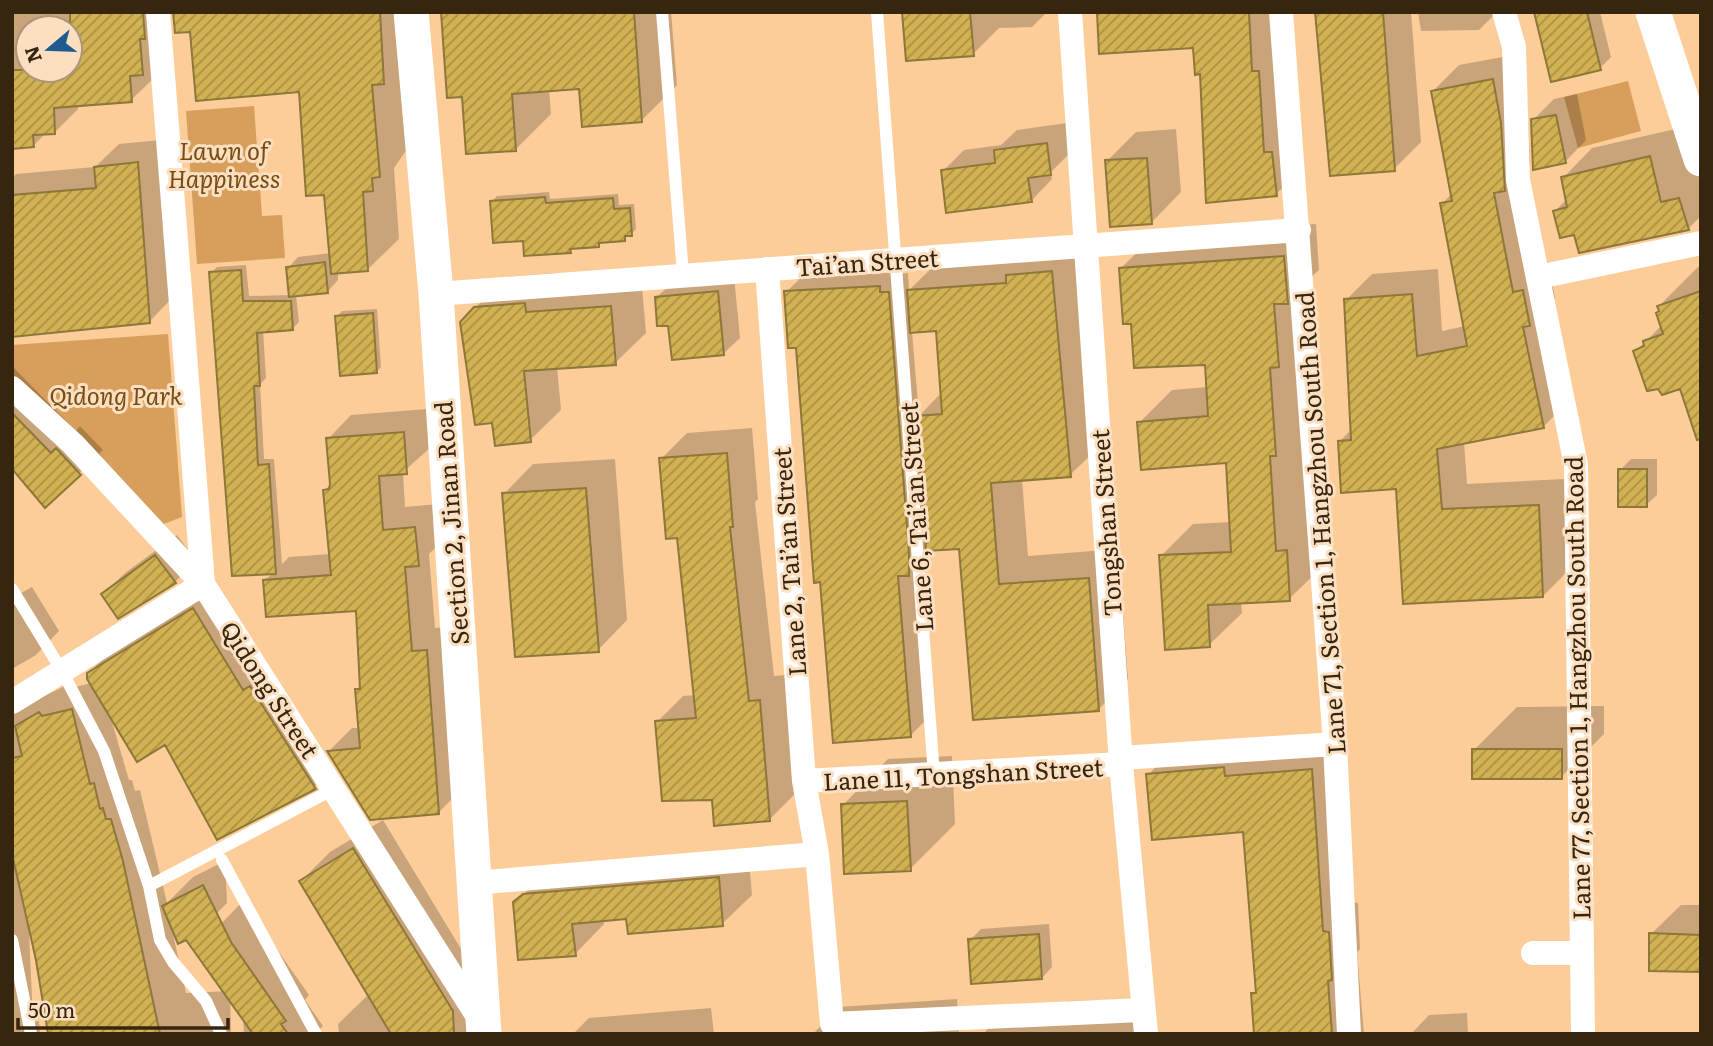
<svg xmlns="http://www.w3.org/2000/svg" width="1713" height="1046" font-family="Literata,serif">
	<style>
		.green { fill: #d89f5c }
		.shadow { fill: #0003; fill-rule: evenodd }
		.building { fill: url(#building-hatch); stroke: #8d7739; stroke-width: 2 }
		.lines { fill: none; stroke-linecap: round; stroke-linejoin: round }
		.lane { stroke: #fff; stroke-width: 12 }
		.street { stroke: #fff; stroke-width: 24 }
		.secondary { stroke: #fff; stroke-width: 35 }
		.labels { text-anchor: middle; dominant-baseline: central; stroke-width: 6; stroke-linejoin: round; paint-order: stroke }
		.park-label { font-size: 24px; font-style: italic; fill: #764d13; stroke: #fbdfc0 }
		.street-label { font-size: 24px; fill: #36250f; stroke: #fbdfc0 }
	</style>
	<defs>
		<pattern id="building-hatch" width="6" height="6" patternUnits="userSpaceOnUse" patternTransform="scale(1.75)"><rect width="6" height="6" fill="#d2b153"/><path d="M-1 1l2-2M0 6l6-6M5 7l2-2" fill="none" stroke="#ab9043"/></pattern>
	</defs>
	<rect width="100%" height="100%" fill="#fccd99"/>
	<path class="green" d="M1628 81 1641 131 1578 148 1564 97Z
		M254 106 262 216 282 215 285 258 197 264 186 111Z
		M168 334 182 517 161 525 53 411 12 375V345Z"/>
	<path class="shadow" d="M12 12H168L155 77 131 100 78 104V109L54 133H46L33 146 12 147ZM28 28H70V70H28Z
		M173 12H412L410 145 394 168 399 239 368 269 338 272V280L328 291 296 295 299 322 293 328 263 330 266 378 260 384 264 459H274L282 564 289 557 330 554 325 490 332 483 328 439 351 415 427 409 430 448 403 472 405 507 438 504 442 541 429 554 435 628 450 627 462 789 438 813 329 751 352 728H360L356 690 361 685 357 609 265 580 274 572 211 273 217 267 246 265 249 296 291 295 288 268 298 257 331 253 326 193 300 90 192 30Z
		M443 12H671L677 85 641 121 581 87 549 89 551 114 516 149Z
		M904 12H1047L1032 27 999 28 973 54Z
		M1098 12H1276L1303 168 1276 194 1201 72 1195 47Z
		M1315 12H1411L1421 142 1394 169 1332 174Z
		M1418 12H1497L1479 30 1421 31Z
		M1538 12H1600L1611 57 1600 68Z
		M1519 54 1527 96 1530 163 1521 173 1539 267 1549 265 1555 298 1549 304 1570 400 1544 426 1464 442 1467 484 1564 479 1569 570 1543 596 1339 442 1352 429 1346 300 1372 274 1438 269 1442 331 1465 326 1442 204 1452 193 1433 91 1459 65Z
		M1577 94 1586 140 1565 162 1533 120 1554 99Z
		M1067 123 1071 152 1051 172 1052 179 1031 201 943 171 964 150 1001 145 1017 130Z
		M1680 128 1690 173 1701 171V216L1688 229 1575 233 1555 211 1567 199 1563 178 1592 148Z
		M1176 129 1181 192 1152 222 1107 161 1136 132Z
		M161 140 173 297 150 321 12 334V178L16 174 95 167 119 144Z
		M549 192 550 199 618 194 619 205 634 204 636 229 631 234 604 240 599 245 574 247 570 251 525 239 492 201 497 196Z
		M1316 224 1319 270 1306 282 1322 567 1289 599 1241 601 1242 613 1209 645 1161 556 1193 524 1232 522 1228 461 1139 423 1172 390 1208 387 1206 363 1133 322 1121 268 1154 236Z
		M1081 243 1100 446 1070 475 1022 479 1028 556 1118 549 1128 679 1099 709 961 547 927 549V554L918 564 930 716 911 735 821 580 798 346 786 292 806 273 899 268V274L908 273 909 290 938 262ZM937 329 942 392 919 416 912 331Z
		M1698 267H1701V408L1681 387 1635 352 1662 325 1659 306Z
		M555 273 556 282 641 276 646 333 615 363 557 367 561 410 530 440 475 308 506 277Z
		M734 276 740 338 723 354 670 324 656 298 673 282Z
		M377 309 381 367 376 372 337 316 342 311Z
		M12 366 76 431 80 426 103 450 45 506 12 466Z
		M752 428 758 499 755 502 774 676 785 675 795 794 769 820 713 798 657 722 683 696 695 695 678 536 661 459 687 433Z
		M615 459 627 620 598 650 504 494 533 464Z
		M1631 459H1657V495L1646 505 1620 470Z
		M177 535 196 561 175 582 103 594 125 573Z
		M32 587 59 631 36 655 12 669V598Z
		M212 591 333 769 314 787 166 743 109 712 129 780H132L135 791 140 790 167 903 193 877 225 861 227 903 197 933 173 934 186 993 230 991 231 1034H70L48 1027 29 930 33 1022 39 1021 40 1034H12V712L69 684 71 688 92 683 87 675 105 657Z
		M1604 706V734L1561 777 1474 750 1517 707Z
		M1341 740 1352 902 1358 903 1360 949 1357 952 1364 1034H1256L1253 994 1258 989 1245 830 1148 775 1177 745Z
		M952 756 955 824 910 869 843 805 888 759Z
		M383 820 481 982 485 1034H339L338 1024 369 994 301 881 330 852Z
		M748 849 752 895 722 924 628 918 604 920V924L575 954 515 903 545 873Z
		M243 901 309 995 305 1000 323 1026 315 1034H244L243 1017 220 925Z
		M1681 905H1701V970L1651 934Z
		M1049 924 1052 967 1042 978 970 940 981 929Z
		M957 999 959 1034H813L839 1007Z
		M1153 999 1157 1034H983L1009 1007 1058 1010 1067 1001Z
		M711 1008 714 1034H573L589 1018Z
		M1467 1013 1468 1034H1411L1429 1015Z"/>
	<path class="building" d="M70 12H143L145 39H140L143 75 130 76 132 102 54 108 55 134 33 135 34 147 12 149V70H70Z
		M173 12H380L384 84 372 85 380 177 372 178 373 191 363 192 368 271 331 274 324 195 306 196 299 92 196 101 190 32 175 33Z
		M441 12H634L642 122 582 127 579 89 512 94 516 151 466 154 462 97 447 98Z
		M902 12H970L974 56 906 61Z
		M1097 12H1249L1252 71H1259L1264 152H1272L1277 196 1206 203 1200 74 1195 75 1193 48 1099 54Z
		M1315 12H1383L1395 171 1330 176Z
		M1534 12H1587L1601 70 1551 82Z
		M1493 79 1501 123 1505 191 1494 193 1513 292 1523 290 1530 326 1523 327 1544 428 1437 449 1442 509 1539 505 1543 597 1403 604 1396 489 1341 493 1338 441 1351 440 1344 299 1412 294 1417 356 1467 346 1440 203 1452 201 1431 91Z
		M1556 115 1566 163 1533 170 1531 119Z
		M1047 143 1051 175 1028 178 1032 202 946 213 941 170 995 163 994 150Z
		M1650 156 1661 202 1679 198 1689 230 1579 253 1574 235 1560 238 1553 211 1567 207 1561 177Z
		M1147 158 1152 224 1110 227 1105 160Z
		M138 162 150 323 12 337V195L96 188 94 167Z
		M545 197 546 203 613 198 614 209 630 208 632 236H625V241L599 243V247L570 249 571 253 524 256 523 241 493 243 490 201Z
		M1284 256 1288 304H1274L1279 367 1270 368 1276 456H1270L1276 551 1287 550 1290 601 1208 605 1210 647 1165 650 1159 555 1231 552 1226 463 1141 470 1137 422 1208 416 1205 365 1134 368 1131 324H1123L1119 268Z
		M325 262 328 293 289 297 286 267Z
		M241 270 243 301H291L293 330 257 333 260 386H254L258 465 269 464 276 574 232 576 209 272Z
		M1052 271 1071 477 991 483 999 584 1089 578 1099 711 973 720 959 549 926 551 916 416 942 414 936 331 910 333 907 290 1006 283V275Z
		M880 286V292H889L909 553V576H898L911 737 833 743 820 582 814 583 796 348H788L784 291Z
		M718 291 724 355 672 360 668 326H657L655 297Z
		M1701 291V439L1697 440 1680 389 1662 395 1658 389 1647 391 1633 351 1644 346 1643 341 1663 334 1656 313 1659 311 1657 306Z
		M525 303 526 312 611 306 616 365 524 371 531 442 495 446 492 423 475 425 460 322 474 307Z
		M373 313 377 373 340 376 335 316Z
		M12 413 51 453 56 448 81 475 45 508 12 469Z
		M404 432 407 474 379 476 383 530 415 527 419 566 405 567 412 651 427 650 439 814 370 820 327 751 360 748 355 689H360L356 611 266 617 263 580 331 575 323 490 329 489 330 484 326 438Z
		M727 453 733 527H730L749 701 760 700 770 821 714 826 712 800 662 801 655 721 696 718 677 538 666 539 659 458Z
		M1618 469H1647V507H1618Z
		M586 488 599 652 515 657 502 493Z
		M155 555 176 583 118 619 101 594Z
		M193 608 243 690 250 686 316 789 217 840 165 745 137 762 87 679V673Z
		M72 709 90 784 94 783 100 809 103 808 106 819H111L123 861 160 1034H48L36 960 12 854V758L22 756 15 726 39 712 42 716Z
		M1472 749H1562V779H1472Z
		M1224 767 1225 776 1312 769 1323 931 1329 932 1332 980 1328 981 1332 1034H1254L1251 993H1256L1243 832 1152 840 1146 774Z
		M907 801 911 871 844 874 841 804Z
		M353 848 453 1011 454 1034H391L299 881Z
		M719 877 723 926 628 934 626 919 572 924 576 956 518 960 513 902 523 894Z
		M203 885 231 942 286 1021 281 1024 288 1034H253L186 940 178 944 162 906Z
		M1649 933 1701 935V972L1649 971Z
		M1039 934 1042 979 971 984 968 939Z"/>
	<g class="lines">
		<path class="lane" d="M662 12 683 274
			M877 12 934 775
			M12 589 62 671 104 751 149 886 160 940 173 962 206 1001 221 1034
			M222 860 316 1034
			M149 886 334 789
			M12 940 31 1034"/>
		<path class="street" d="M1070 12 1121 764 1146 1034
			M1281 12 1335 744 1349 1034
			M1504 12 1514 47 1518 180 1576 465 1583 1034
			M767 269 804 781 817 854 832 1024 1142 1010
			M1539 277 1701 243
			M436 294 1299 230
			M12 388 73 444 203 584 482 1023
			M12 702 203 584 158 12
			M1121 758 1335 744
			M804 781 1121 764
			M474 883 817 854
			M1533 953H1580"/>
		<path class="secondary" d="M411 12 436 294 484 1034
			M1653 12 1701 159"/>
	</g>
	<g class="labels">
		<g class="park-label">
			<text x="224" y="149">Lawn of<tspan x="224" dy="28">Happiness</tspan></text>
			<text x="116" y="394">Qidong Park</text>
		</g>
		<g class="street-label">
			<text transform="translate(867 261) rotate(-4)">Tai’an Street</text>
			<text transform="translate(915 517) rotate(-94)">Lane 6, Tai’an Street</text>
			<text transform="translate(450 523) rotate(-94)">Section 2, Jinan Road</text>
			<text transform="translate(1105 523) rotate(-94)">Tongshan Street</text>
			<text transform="translate(1319 523) rotate(-94)">Lane 71, Section 1, Hangzhou South Road</text>
			<text transform="translate(788 562) rotate(-94)">Lane 2, Tai’an Street</text>
			<text transform="translate(1576 688) rotate(-91)">Lane 77, Section 1, Hangzhou South Road</text>
			<text transform="translate(271 689) rotate(57)">Qidong Street</text>
			<text transform="translate(963 773) rotate(-3)">Lane 11, Tongshan Street</text>
		</g>
	</g>
	<rect width="1713" height="1046" fill="none" stroke="#36250f" stroke-width="28"/>
	<g transform="translate(49 49) rotate(251)"><circle r="33" fill="#fbdfc0" stroke="#ac9579" stroke-width="2"/>
	<path d="M0-5L12 26L0 18L-12 26Z" fill="#1f5b92"/>
	<text y="-10" font-size="19" font-weight="bold" text-anchor="middle" fill="#36250f">N</text>
	</g>
	<path d="M18 1018v10h210v-10" fill="none" stroke="#36250f" stroke-width="3.5"/>
	<text x="28" y="1018" font-size="21" fill="#36250f" stroke="#fbdfc0" stroke-width="5" paint-order="stroke">50 m</text>
</svg>
